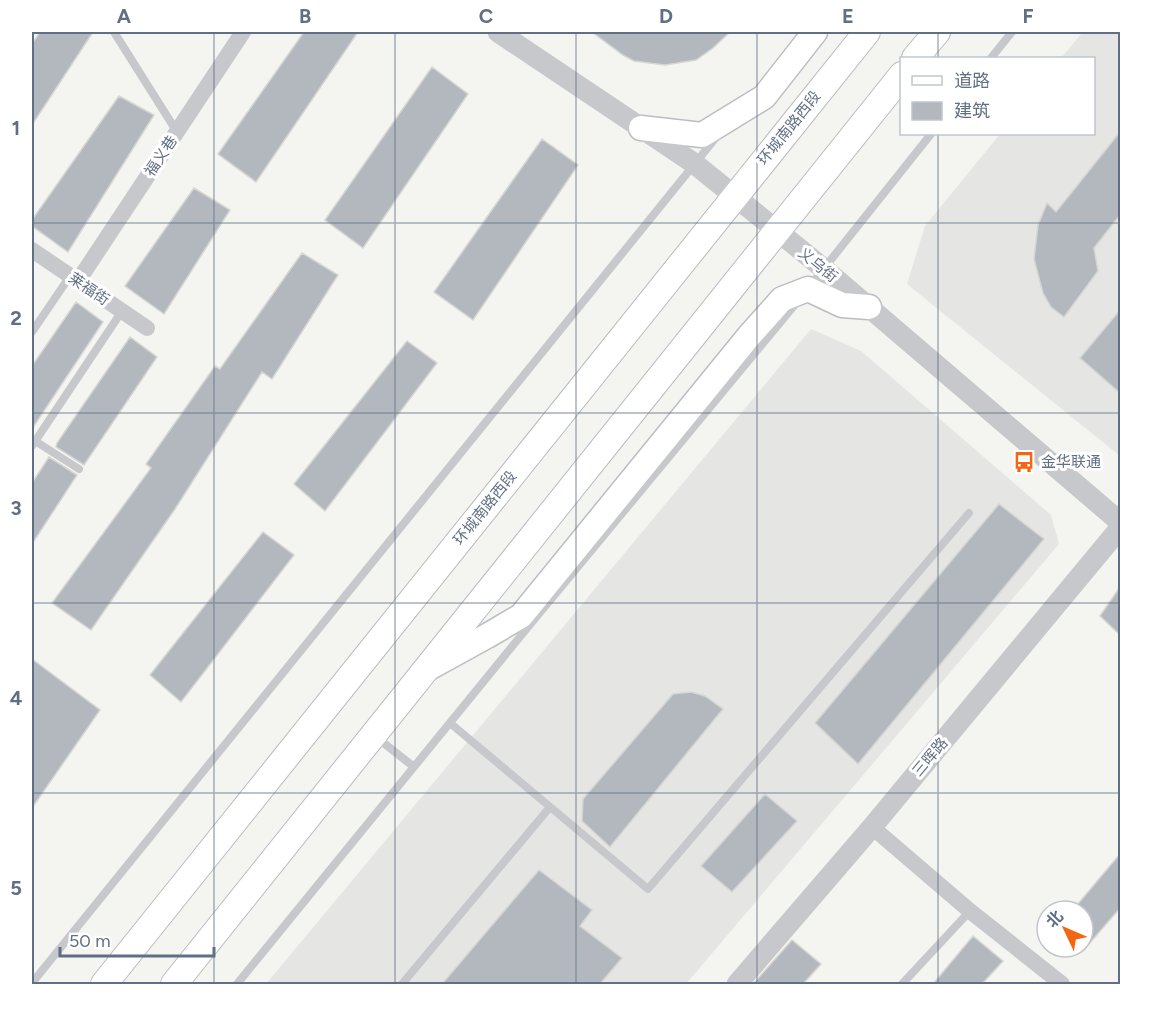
<svg xmlns="http://www.w3.org/2000/svg" width="1152" height="1016" font-family="Figtree,'Noto Sans SC',sans-serif">
	<style>
		.built { fill: #e5e5e4 }
		.building { fill: #b3b8be; stroke: #d5d6d3; stroke-width: 1.5 }
		.lines { fill: none; stroke-linecap: round; stroke-linejoin: round }
		.secondary-casing { stroke: #babdc2; stroke-width: 27 }
		.primary-casing { stroke: #b8bbbf; stroke-width: 28 }
		.service { stroke: #c6c8cc; stroke-width: 8 }
		.minor { stroke: #c6c8cc; stroke-width: 16 }
		.tertiary { stroke: #c6c8cc; stroke-width: 21 }
		.secondary { stroke: #fff; stroke-width: 24 }
		.primary { stroke: #fff; stroke-width: 26 }
		.grid { fill: none; stroke: #616f84; stroke-width: 1.5; stroke-opacity: 0.55 }
		.labels { text-anchor: middle; dominant-baseline: central; stroke-width: 6; stroke-linejoin: round; paint-order: stroke }
		.street-label { font-size: 15px; fill: #616f84; stroke: #fff }
		.poi-label { font-size: 15px; fill: #616f84; stroke: #fff; text-anchor: start }
		.neatline { fill: none; stroke: #616f84; stroke-width: 2 }
		.grid-label { font-size: 20px; text-anchor: middle; font-weight: bold; fill: #616f84 }
	</style>
	<rect width="100%" height="100%" fill="#f4f5f0"/>
	<path class="built" d="M1083 32H1120V456L907 284 925 226 1000 134H1094V58H1061Z
		M811 329 861 351 1051 515 1059 544 686 984H266Z"/>
	<path class="building" d="M40 32H93L32 125V44Z
		M304 32H358L256 182 218 154Z
		M592 32H730L713 48 696 60 665 65 634 61 623 55Z
		M432 67 468 94 363 248 325 220Z
		M119 96 154 115 68 252 32 226V220Z
		M1120 132V215L1094 248 1098 271 1064 317 1051 307 1043 293 1039 278 1034 259 1038 225 1047 203 1056 212Z
		M542 139 578 165 473 320 434 292Z
		M194 188 230 210 164 314 125 286Z
		M302 253 338 275 272 379 262 372 175 509 91 630 52 603 151 468 146 464 215 366 220 369Z
		M76 302 103 322 32 429V366Z
		M1120 310V393L1080 358Z
		M130 337 157 357 84 465 56 447 57 443Z
		M407 341 437 363 325 511 294 484Z
		M49 457 77 475 32 544V483Z
		M999 504 1044 539 858 764 815 723Z
		M263 532 294 555 181 702 150 675Z
		M1120 587V635L1100 616Z
		M32 659 100 710 32 808Z
		M691 692 705 696 723 709 610 847 582 821 583 799 673 694Z
		M765 794 797 821 732 892 701 866Z
		M1120 854V908L1083 951V911H1072Z
		M539 870 592 910 580 926 622 958 600 984H442Z
		M973 936 1003 961 982 984H933Z
		M792 940 821 964 803 984H753Z"/>
	<g class="lines">
		<defs>
			<path id="secondary" d="M641 128 702 135 764 97 815 32
				M427 669 487 636 521 616 749 336 782 299 808 289 842 305 869 307"/>
			<path id="primary" d="M915 58 937 32
				M104 984 867 32
				M174 984 902 75"/>
		</defs>
		<use href="#secondary" class="secondary-casing"/>
		<use href="#primary" class="primary-casing"/>
		<path class="service" d="M114 32 177 132
			M991 58 1012 32
			M810 286 931 134
			M32 332 70 276
			M32 439 79 469
			M32 446 122 311
			M450 723 648 889 969 513
			M376 737 414 767
			M32 983 718 135
			M237 984 528 627 798 301
			M402 984 550 807
			M902 984 970 911"/>
		<path class="minor" d="M32 250 147 328
			M78 281 243 32
			M872 827 970 911 1062 984"/>
		<path class="tertiary" d="M498 32 695 164 823 268 1120 522
			M737 984 872 827 1120 528"/>
		<use href="#secondary" class="secondary"/>
		<use href="#primary" class="primary"/>
	</g>
	<path class="grid" d="M214 32V984M395 32V984M576 32V984M757 32V984M938 32V58M938 134V984M32 223H1120M32 413H1120M32 603H1120M32 793H1120"/>
	<defs>
		<symbol id="bus-bare" viewBox="-9 -9 18 18"><path d="M-5-6H5V4H4V6H2V4H-2V6H-4V4H-5ZM-3.5-4V0h7V-4ZM-3.5 1.2v1.5H-2V1.2ZM2 1.2v1.5H3.5V1.2Z" fill="#f36712" stroke="#fff" stroke-width="2.5" paint-order="stroke"/></symbol>
	</defs>
	<g fill-rule="evenodd">
		<use href="#bus-bare" x="1009" y="447" width="30" height="30"/>
	</g>
	<g class="labels">
		<g class="street-label">
			<text transform="translate(789 128) rotate(-51)">环城南路西段</text>
			<text transform="translate(161 156) rotate(-56)">福义巷</text>
			<text transform="translate(818 265) rotate(39)">义乌街</text>
			<text transform="translate(89 289) rotate(34)">莱福街</text>
			<text transform="translate(485 508) rotate(-51)">环城南路西段</text>
			<text transform="translate(930 757) rotate(-50)">三晖路</text>
		</g>
		<g class="poi-label">
			<text x="1041" y="462">金华联通</text>
		</g>
	</g>
	<rect width="1152" height="1016" fill="none" stroke="#ffffff" stroke-width="66"/>
	<rect x="900" y="57" width="195" height="78" fill="#ffffff" stroke="#c0c5ce" stroke-width="1.5"/>
	<rect x="912" y="76" width="30" height="9" fill="#ffffff" stroke="#c0c5ce" stroke-width="1.5"/>
	<text x="954" y="87" font-size="18" fill="#616f84">道路</text>
	<rect x="912" y="102" width="30" height="18" fill="#b3b8be" stroke="#c0c5ce" stroke-width="1.5"/>
	<text x="954" y="117" font-size="18" fill="#616f84">建筑</text>
	<g transform="translate(1065 929) rotate(314)"><circle r="28" fill="#ffffff" stroke="#c0c5ce" stroke-width="1.5"/>
	<path d="M0-4.5L10 22L0 15L-10 22Z" fill="#f36712"/>
	<text y="-9" font-size="16" font-weight="bold" text-anchor="middle" fill="#616f84">北</text>
	</g>
	<path d="M60 947v9h154v-9" fill="none" stroke="#616f84" stroke-width="3"/>
	<text x="69" y="947" font-size="18" fill="#616f84" stroke="#ffffff" stroke-width="4.5" paint-order="stroke">50 m</text>
	<rect x="33" y="33" width="1086" height="950" class="neatline"/>
	<g class="grid-label">
		<text x="124" y="23">A</text>
		<text x="305" y="23">B</text>
		<text x="486" y="23">C</text>
		<text x="666" y="23">D</text>
		<text x="848" y="23">E</text>
		<text x="1028" y="23">F</text>
		<text x="16" y="135">1</text>
		<text x="16" y="325">2</text>
		<text x="16" y="515">3</text>
		<text x="16" y="705">4</text>
		<text x="16" y="895">5</text>
	</g>
</svg>
